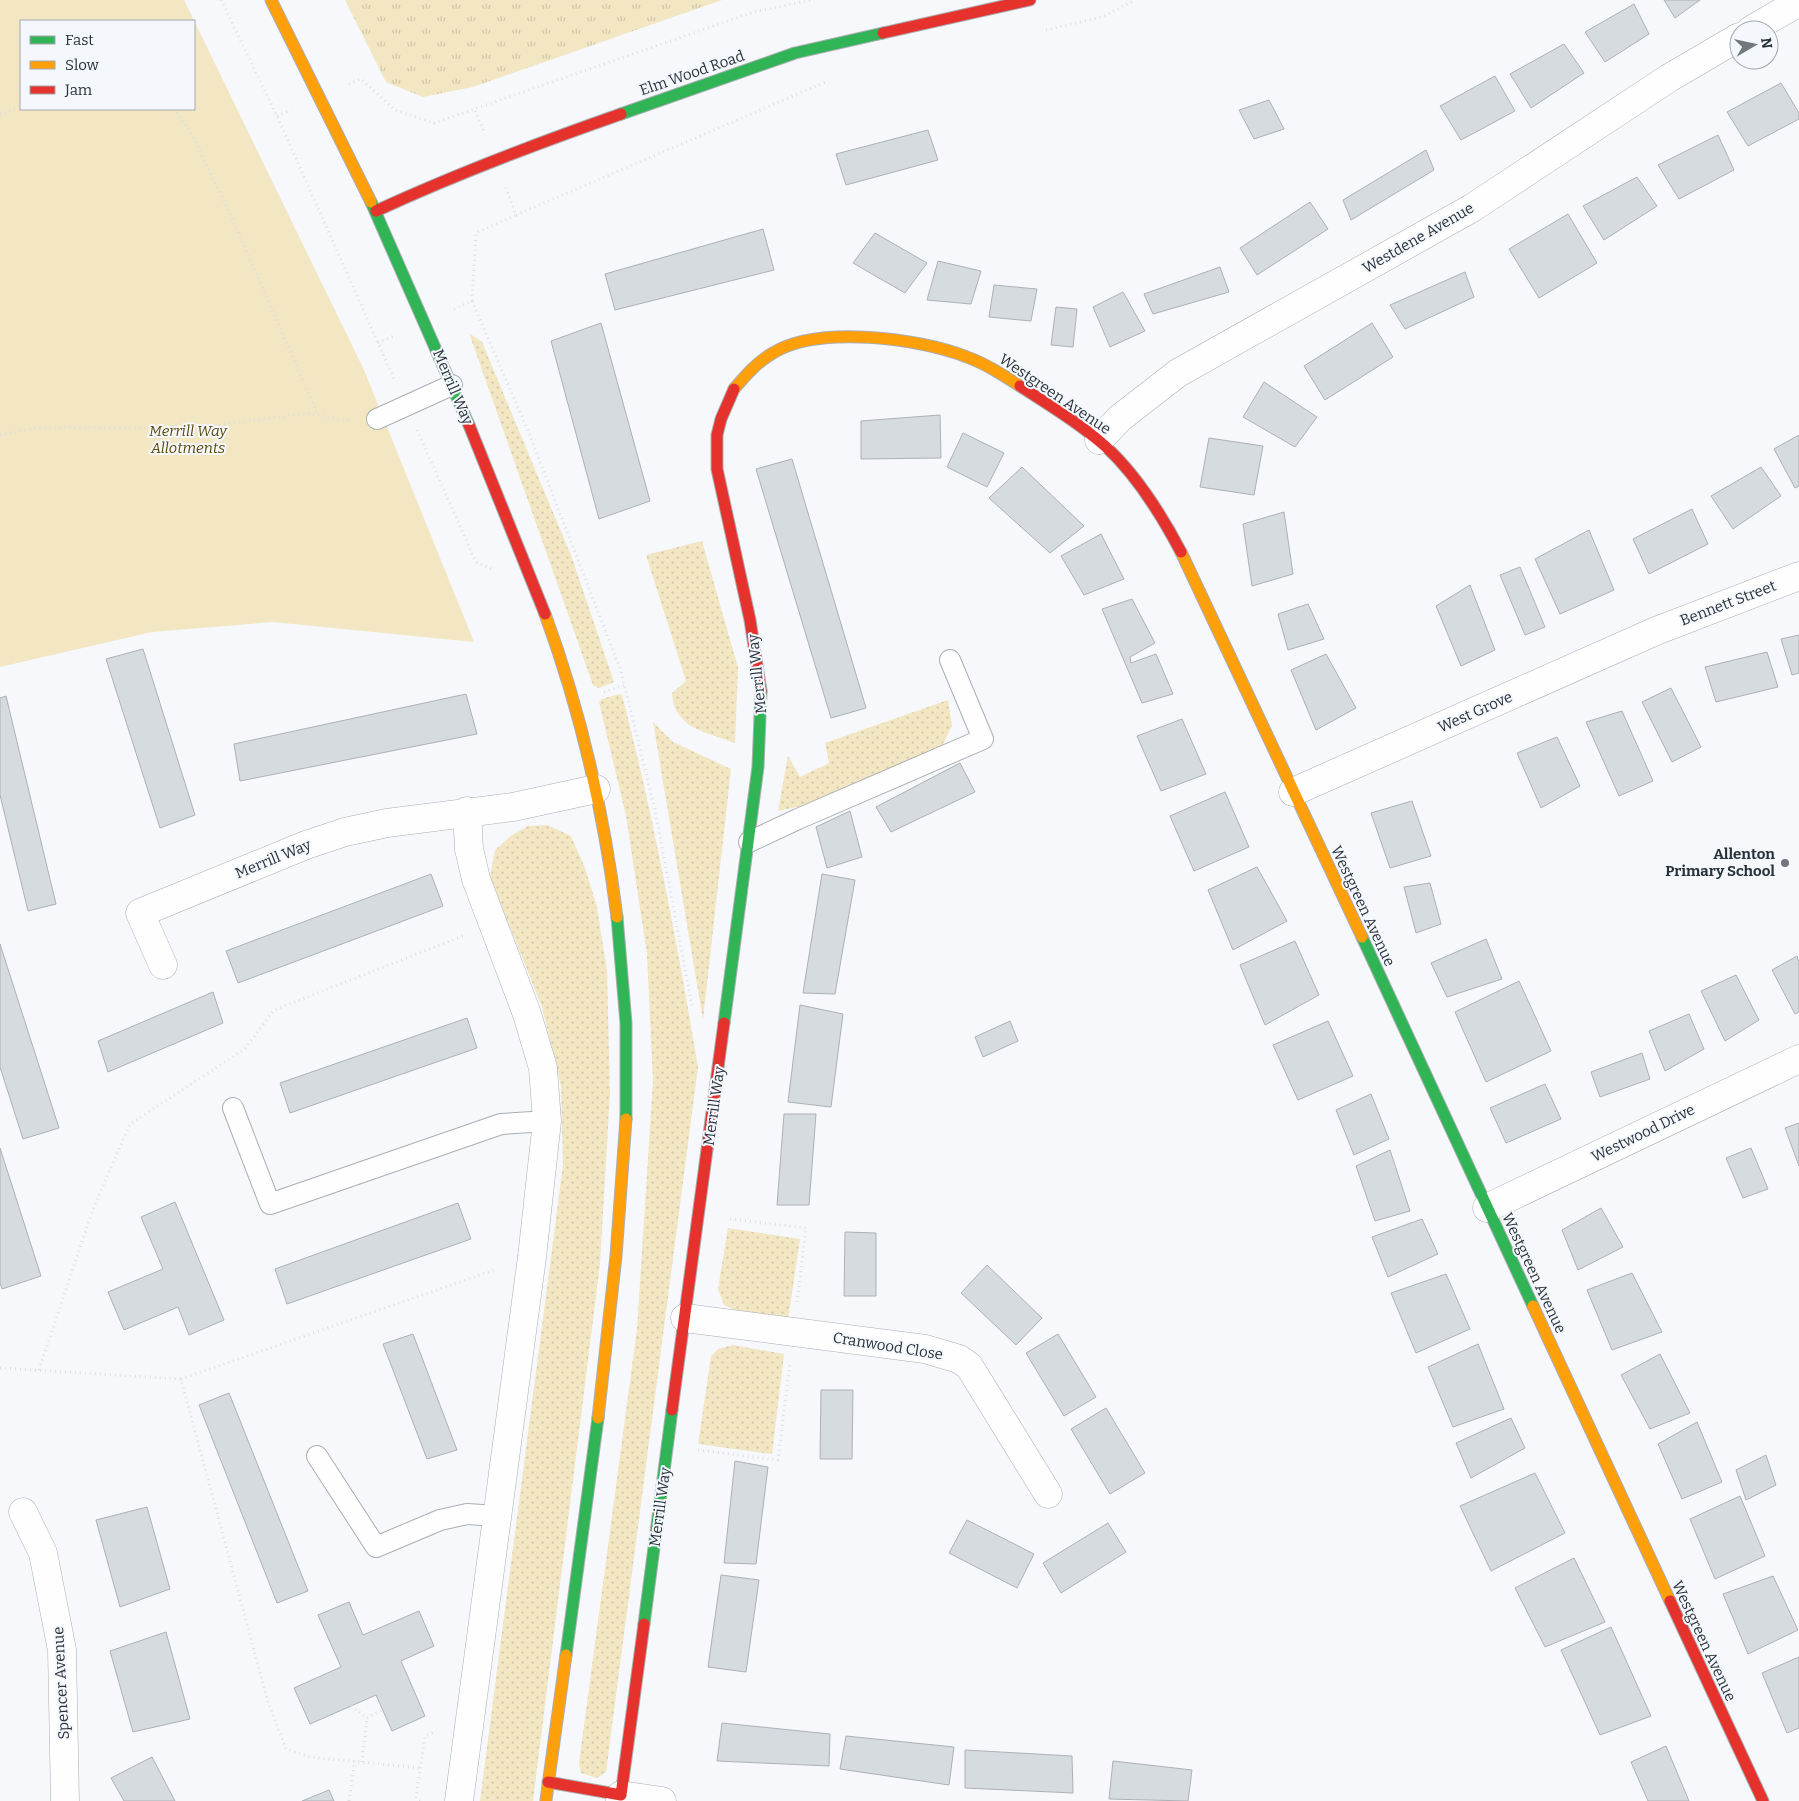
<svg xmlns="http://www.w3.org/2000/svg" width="1799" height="1801" font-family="Bitter,serif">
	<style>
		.grass { fill: url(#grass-dots) }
		.park { fill: url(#park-tufts) }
		.garden { fill: #f2e6c3; fill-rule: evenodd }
		.building { fill: #d6dbe0; stroke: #adb1b6 }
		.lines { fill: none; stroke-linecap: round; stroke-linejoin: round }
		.lane-casing { stroke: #aaaeb3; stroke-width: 22 }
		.street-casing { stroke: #aaaeb3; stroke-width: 29 }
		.fast-casing { stroke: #aaaeb3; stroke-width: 13 }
		.slow-casing { stroke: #aaaeb3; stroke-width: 13 }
		.jam-casing { stroke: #aaaeb3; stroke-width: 13 }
		.path { stroke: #dcdedf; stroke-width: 3; stroke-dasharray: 1 4; stroke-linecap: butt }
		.lane { stroke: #fefefe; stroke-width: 20 }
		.street { stroke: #fefefe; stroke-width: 28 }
		.fast { stroke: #30b455; stroke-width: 11 }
		.slow { stroke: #ff9f0a; stroke-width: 11 }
		.jam { stroke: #e5322d; stroke-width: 11 }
		.poi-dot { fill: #71777d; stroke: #f4f8fd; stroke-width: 2 }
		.labels { text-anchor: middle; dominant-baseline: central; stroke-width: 4; stroke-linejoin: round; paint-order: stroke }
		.street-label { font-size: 15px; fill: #293139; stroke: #f4f8fd }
		.park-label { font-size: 15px; font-style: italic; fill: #5c490a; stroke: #f4f8fd }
		.poi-label { font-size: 15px; font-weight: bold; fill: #293139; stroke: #f4f8fd; text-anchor: end }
	</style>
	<defs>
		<pattern id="grass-dots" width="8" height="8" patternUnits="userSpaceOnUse" patternTransform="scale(1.25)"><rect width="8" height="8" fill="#f2e6c3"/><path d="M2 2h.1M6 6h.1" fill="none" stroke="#d0c6a8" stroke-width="1.8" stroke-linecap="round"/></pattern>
		<pattern id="park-tufts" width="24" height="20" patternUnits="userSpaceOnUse" patternTransform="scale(1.25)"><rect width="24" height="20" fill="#f2e6c3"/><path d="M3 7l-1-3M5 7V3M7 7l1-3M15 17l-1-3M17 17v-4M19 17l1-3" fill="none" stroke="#d0c6a8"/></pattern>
	</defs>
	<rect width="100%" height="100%" fill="#f6f8fb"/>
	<path class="grass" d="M469 333 482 342 572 558 614 682 599 688 593 685Z
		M702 541 738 668 735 743C707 732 674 729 672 693L686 681 646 555Z
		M619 694 622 695C654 818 677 942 698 1067L606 1772 597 1778 581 1773 579 1763 637 1329 653 1081 647 954 626 816 599 702 602 699Z
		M948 700 952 726 942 746 802 806 778 811 788 756 800 777 829 763 825 743Z
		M653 722 673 742 731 769 703 1020Z
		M547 825 571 836 585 868 597 907 607 971 610 1093 600 1264 533 1801H480L563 1165 561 1086 542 1007 490 877 495 850 512 835 528 826Z
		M728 1228 800 1239 788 1320 742 1313 724 1305 718 1289Z
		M733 1345 784 1354 772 1454 698 1444 711 1356 718 1349Z"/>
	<path class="park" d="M345 0H722L473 87 423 97 386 82Z"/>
	<path class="garden" d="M0 0H184L364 370 474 642 273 622 152 632 0 667ZM21 21H194V109H21Z"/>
	<path class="building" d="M1664 0H1700L1675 18Z
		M1634 4 1649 34 1605 62 1585 32Z
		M1564 44 1584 73 1531 108 1510 74Z
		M1495 76 1515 111 1461 140 1440 106Z
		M1781 83 1799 113V119L1748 146 1727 112Z
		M1269 100 1284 129 1254 139 1239 110Z
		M928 130 938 160 846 185 836 154Z
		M1718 135 1734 170 1679 199 1658 165Z
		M1426 150 1434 170 1351 220 1343 200Z
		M1637 177 1657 206 1604 240 1583 206Z
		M1310 202 1328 229 1257 275 1240 248Z
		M1568 214 1597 263 1539 298 1509 249Z
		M763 229 774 270 615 310 605 274Z
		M875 233 927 263 905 293 853 263Z
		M938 261 981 271 971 304 927 300Z
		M1220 267 1229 292 1153 314 1144 294Z
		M1465 272 1474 297 1405 329 1390 305Z
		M994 285 1037 289 1031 321 989 317Z
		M1123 292 1145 331 1110 347 1093 307Z
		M1056 307 1077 309 1073 347 1051 345Z
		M601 323 650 501 599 519 551 341Z
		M1372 323 1393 357 1325 400 1304 366Z
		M1264 382 1317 417 1295 447 1243 417Z
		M940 415 941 458 861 459V421Z
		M963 433 1004 453 987 487 947 467Z
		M1799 435V486L1795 488 1774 449Z
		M1209 438 1263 446 1254 495 1200 487Z
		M792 459 866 708 831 718 756 469Z
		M1022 467 1084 526 1050 553 989 498Z
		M1761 467 1781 496 1733 529 1711 496Z
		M1692 509 1708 544 1649 574 1633 539Z
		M1284 512 1293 574 1252 586 1243 524Z
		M1589 530 1614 590 1560 614 1535 559Z
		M1101 534 1124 579 1084 595 1061 556Z
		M1520 567 1545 627 1525 635 1500 575Z
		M1470 585 1495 650 1461 666 1436 606Z
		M1132 599 1155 643 1130 657 1131 663 1156 654 1173 694 1142 703 1102 609Z
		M1308 604 1324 639 1288 650 1278 614Z
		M1799 635V673L1792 675 1781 639Z
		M143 649 195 815 160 828 106 659Z
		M1767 652 1778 687 1716 702 1705 667Z
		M1326 654 1356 708 1316 730 1291 670Z
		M1671 688 1701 747 1672 762 1642 702Z
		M466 694 477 734 240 781 234 744Z
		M6 696 56 904 28 911 0 795V698Z
		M1622 711 1653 781 1619 796 1586 722Z
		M1182 719 1206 774 1161 791 1137 736Z
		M1557 737 1580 786 1541 808 1517 753Z
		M960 763 975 792 891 832 876 807Z
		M1225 792 1249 847 1194 871 1170 816Z
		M1412 801 1431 856 1390 868 1371 813Z
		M850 811 862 857 827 868 816 827Z
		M1257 867 1287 921 1233 950 1208 890Z
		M431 874 443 906 238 983 226 951Z
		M822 874 855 880 835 994 803 993Z
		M1430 883 1441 924 1416 933 1404 887Z
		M1486 939 1502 979 1447 997 1431 963Z
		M1295 941 1319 995 1265 1025 1240 965Z
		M0 944 59 1128 23 1139 0 1067Z
		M1797 956 1799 962V1012L1795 1014 1772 970Z
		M1736 975 1759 1020 1725 1041 1701 991Z
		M1519 981 1551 1051 1486 1082 1455 1012Z
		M213 992 223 1023 108 1072 98 1041Z
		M800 1005 843 1014 831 1107 788 1102Z
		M1689 1014 1704 1049 1665 1071 1649 1031Z
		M467 1018 477 1048 290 1113 280 1083Z
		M1010 1021 1018 1041 983 1057 975 1037Z
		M1328 1021 1353 1076 1298 1100 1273 1045Z
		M1642 1053 1650 1079 1600 1097 1591 1072Z
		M1545 1084 1561 1119 1506 1143 1490 1108Z
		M1371 1094 1389 1139 1354 1155 1336 1110Z
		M784 1114H816L809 1205H777Z
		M1799 1123V1166L1785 1128Z
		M0 1148 41 1276 2 1289 0 1283Z
		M1751 1148 1768 1189 1743 1198 1726 1158Z
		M1390 1150 1410 1211 1375 1221 1356 1166Z
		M175 1202 224 1320 189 1335 178 1307 124 1330 108 1292 163 1269 141 1217Z
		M458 1203 471 1239 287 1304 275 1269Z
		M1601 1208 1623 1247 1578 1270 1562 1230Z
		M1422 1219 1438 1254 1388 1277 1372 1237Z
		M845 1232 876 1233V1296H844Z
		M987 1265 1042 1318 1016 1345 961 1293Z
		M1632 1273 1662 1332 1612 1350 1587 1290Z
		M1446 1274 1470 1329 1416 1353 1391 1293Z
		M413 1334 457 1450 427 1459 383 1344Z
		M1058 1334 1096 1397 1064 1416 1026 1353Z
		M1478 1344 1504 1409 1453 1427 1428 1367Z
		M1660 1354 1690 1413 1650 1429 1621 1375Z
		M821 1390H853L852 1459H820Z
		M229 1393 308 1591 277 1603 199 1405Z
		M1106 1408 1145 1473 1110 1494 1071 1429Z
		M1511 1418 1525 1448 1471 1478 1456 1443Z
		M1697 1422 1722 1482 1682 1499 1658 1444Z
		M1766 1455 1776 1485 1746 1500 1736 1470Z
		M735 1461 768 1467 756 1564 724 1563Z
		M1535 1473 1565 1533 1491 1571 1460 1506Z
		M1740 1496 1765 1556 1715 1579 1690 1519Z
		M147 1507 170 1589 120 1607 96 1520Z
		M967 1520 1034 1554 1017 1588 949 1553Z
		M1108 1523 1126 1552 1061 1593 1043 1563Z
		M1574 1558 1605 1622 1545 1647 1515 1588Z
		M721 1575 759 1580 746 1672 708 1667Z
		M1773 1576 1798 1630 1748 1654 1723 1594Z
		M349 1602 363 1635 419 1611 434 1646 401 1661 425 1716 392 1731 376 1695 310 1724 294 1688 341 1667 318 1615Z
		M1611 1627 1651 1716 1600 1735 1561 1650Z
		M166 1632 190 1719 133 1732 110 1651Z
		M1799 1657V1728L1787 1733 1762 1673Z
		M722 1723 830 1734 829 1766 717 1761Z
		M846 1736 954 1747 949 1785 840 1769Z
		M1666 1746 1689 1801H1648L1631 1762Z
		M965 1750 1072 1756 1073 1793 965 1788Z
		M152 1757 175 1801H124L111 1778Z
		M1113 1761 1192 1770 1188 1801 1109 1799Z
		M329 1790 334 1801H302Z"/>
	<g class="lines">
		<defs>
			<path id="lane" d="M377 419 452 385
				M749 842 798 819 983 739 950 660
				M233 1108 270 1204 501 1124 547 1121
				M317 1456 376 1547 440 1520 467 1514 497 1516"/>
			<path id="street" d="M1751 30 1799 2
				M1099 440 1120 418 1178 373 1472 208 1669 78 1739 37
				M1293 792 1656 631 1799 576
				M163 965 140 913 306 845 345 832 387 823 513 807 596 789
				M1487 1208 1799 1059
				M685 1318 925 1349 959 1359 969 1366 1048 1494
				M23 1512 43 1553 62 1650 65 1801
				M459 1801 532 1257 547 1121 543 1068 527 1014 476 879 469 849 467 811
				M620 1801 621 1795 662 1801"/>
			<path id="fast" d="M621 114 795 53 883 33
				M371 202 469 425
				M617 917 626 1023V1119
				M1362 937 1533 1306
				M724 1023 758 767 761 691
				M644 1624 672 1410
				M566 1655 598 1418"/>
			<path id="slow" d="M271 0 371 202
				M734 389C746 375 757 362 773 353 818 325 919 338 967 357 986 364 1003 375 1020 386
				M1181 552 1362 937
				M545 614C581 712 604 813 617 917
				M1533 1306 1670 1601
				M598 1418 616 1256 626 1119
				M546 1800 566 1655"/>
			<path id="jam" d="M883 33 1030 0
				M376 211C456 174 538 143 621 114
				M1020 386C1049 405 1079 423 1105 446 1137 475 1161 514 1181 552
				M734 389 721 419 717 435V469L750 620 761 691
				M469 425 545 614
				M672 1410 724 1023
				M1670 1601 1763 1801
				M548 1782 621 1795 644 1624"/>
		</defs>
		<use href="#lane" class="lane-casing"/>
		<use href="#street" class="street-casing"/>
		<use href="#fast" class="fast-casing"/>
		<use href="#slow" class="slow-casing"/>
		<use href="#jam" class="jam-casing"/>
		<path class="path" d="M221 0 277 116 395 381
			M1046 30 1102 17 1135 0
			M349 84 361 79 395 110 434 123 754 12 811 0
			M173 109 190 131 226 205 318 415
			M475 111 484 131
			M0 114 21 107
			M277 116 291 110
			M516 215 828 81
			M472 301 528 431 621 671 655 810 692 1006
			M454 309 472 301 476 233 516 215 506 188
			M378 343 396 335
			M417 430 476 562 494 570
			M0 435 33 429 64 427 188 429 308 413 349 421
			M604 692 624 685
			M730 1219 806 1228 797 1302
			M0 1368 181 1379 268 1702 286 1749 310 1757 421 1768
			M39 1370 93 1209 130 1124 245 1049 274 1010 463 936
			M181 1379 497 1269
			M698 1450 778 1460 790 1363
			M351 1706 367 1718 382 1710
			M362 1762 367 1718
			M349 1801 355 1761
			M420 1801 416 1798 425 1736 436 1731"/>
		<use href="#lane" class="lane"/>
		<use href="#street" class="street"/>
		<use href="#fast" class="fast"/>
		<use href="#slow" class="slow"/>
		<use href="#jam" class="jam"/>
	</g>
	<circle class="poi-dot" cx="1785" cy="863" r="5"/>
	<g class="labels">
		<g class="street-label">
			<text transform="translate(692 73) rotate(-19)">Elm Wood Road</text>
			<text transform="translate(1418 238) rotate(-30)">Westdene Avenue</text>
			<text transform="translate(453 387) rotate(67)">Merrill Way</text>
			<text transform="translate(1055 394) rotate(34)">Westgreen Avenue</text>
			<text transform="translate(1728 603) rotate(-21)">Bennett Street</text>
			<text transform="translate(757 674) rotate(-96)">Merrill Way</text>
			<text transform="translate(1475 712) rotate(-24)">West Grove</text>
			<text transform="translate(273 859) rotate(-22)">Merrill Way</text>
			<text transform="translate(1363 906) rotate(65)">Westgreen Avenue</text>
			<text transform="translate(714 1106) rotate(-82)">Merrill Way</text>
			<text transform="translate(1643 1133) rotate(-26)">Westwood Drive</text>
			<text transform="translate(1534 1273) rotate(65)">Westgreen Avenue</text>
			<text transform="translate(888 1346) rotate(9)">Cranwood Close</text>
			<text transform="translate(660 1507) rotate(-82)">Merrill Way</text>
			<text transform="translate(1704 1641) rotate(65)">Westgreen Avenue</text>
			<text transform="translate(61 1683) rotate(-93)">Spencer Avenue</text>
		</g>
		<g class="park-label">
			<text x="188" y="431">Merrill Way<tspan x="188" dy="17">Allotments</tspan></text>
		</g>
		<g class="poi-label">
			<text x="1775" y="854">Allenton<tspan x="1775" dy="17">Primary School</tspan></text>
		</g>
	</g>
	<rect x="20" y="20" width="175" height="90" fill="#f4f8fd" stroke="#a3a8af"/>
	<rect x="30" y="36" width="25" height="8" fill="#30b455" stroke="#a3a8af"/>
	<text x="65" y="45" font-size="15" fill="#293139">Fast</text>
	<rect x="30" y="61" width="25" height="8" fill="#ff9f0a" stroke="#a3a8af"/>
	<text x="65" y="70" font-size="15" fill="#293139">Slow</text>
	<rect x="30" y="86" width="25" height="8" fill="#e5322d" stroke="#a3a8af"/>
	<text x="65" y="95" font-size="15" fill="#293139">Jam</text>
	<g transform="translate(1754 45) rotate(81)"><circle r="24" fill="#f4f8fd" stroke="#a3a8af"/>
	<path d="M0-4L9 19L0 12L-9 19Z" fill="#71777d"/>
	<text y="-8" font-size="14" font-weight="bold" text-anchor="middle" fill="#293139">N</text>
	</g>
</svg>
